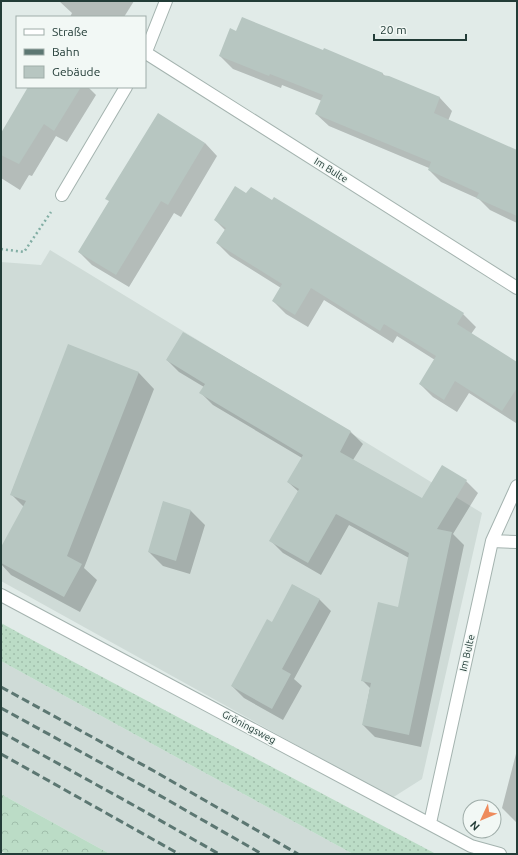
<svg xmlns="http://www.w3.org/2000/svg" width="518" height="855" font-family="Ubuntu,sans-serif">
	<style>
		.built { fill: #cfdbd7 }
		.grass { fill: url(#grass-dots) }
		.forest { fill: url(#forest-crowns) }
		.shadow { fill: #0003 }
		.building { fill: #b7c6c1 }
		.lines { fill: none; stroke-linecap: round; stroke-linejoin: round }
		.minor-casing { stroke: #a4b3af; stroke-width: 14 }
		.path { stroke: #82aea4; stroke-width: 2.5; stroke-dasharray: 2 3; stroke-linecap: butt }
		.minor { stroke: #fff; stroke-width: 12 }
		.rail { stroke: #5c7772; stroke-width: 3; stroke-dasharray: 8 4; stroke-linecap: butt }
		.labels { text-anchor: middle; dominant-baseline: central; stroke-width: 3; stroke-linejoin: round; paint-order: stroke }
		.street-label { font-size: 10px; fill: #223c37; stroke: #f2f8f5 }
	</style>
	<defs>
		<pattern id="grass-dots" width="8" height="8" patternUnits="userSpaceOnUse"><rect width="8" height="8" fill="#bbdcc6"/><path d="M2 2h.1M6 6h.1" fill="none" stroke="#a0beab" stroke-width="1.8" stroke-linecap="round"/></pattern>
		<pattern id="forest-crowns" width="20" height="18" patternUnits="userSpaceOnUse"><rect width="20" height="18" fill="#bbdcc6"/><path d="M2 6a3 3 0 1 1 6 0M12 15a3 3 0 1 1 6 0" fill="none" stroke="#a0beab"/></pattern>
	</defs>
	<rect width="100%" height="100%" fill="#e1ebe8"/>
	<path class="built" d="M50 250 482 513 422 779 392 798 1 581V262L41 265Z
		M1 661 353 854H110L1 794Z"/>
	<path class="grass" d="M1 623 21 634 436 854H353L1 661Z"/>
	<path class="forest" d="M1 794 110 854H7L1 851Z"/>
	<path class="shadow" d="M59 1H134L124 17H70L72 13Z
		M220 56 382 73 385 76 440 98 452 111 448 121 517 179V223L490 210 479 199 441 182 429 170V168L329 126 316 114 322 101 282 85 281 88 233 69Z
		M30 87H88L96 95 67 142 56 136 32 176 29 175 20 190 1 178V135Z
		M205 143 217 156 181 217 174 213 129 287 92 265 79 252 110 202Z
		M215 220 463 314 476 327 471 334 517 363V421L516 423 469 393 457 412 433 397 420 384 435 360 397 336 393 343 324 300 308 327 286 314 273 301 281 288 230 256 217 243 225 230Z
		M184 333 351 432 363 444 353 460 423 500 466 481 478 493 453 534 464 545 421 747 375 737 363 725 370 688 362 680 399 608 409 558 349 525 321 575 283 553 271 541 299 492 288 482 302 458 213 405 201 393 204 387 179 372 167 360Z
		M69 346 139 373 154 389 84 568 97 580 80 612 11 575 1 564V549L24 507 11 494Z
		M163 503 191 511 205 525 190 574 163 566 149 552Z
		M293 585 320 600 331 611 294 679 302 686 283 720 244 698 232 686 272 623Z
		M517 750V823L502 808Z"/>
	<path class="building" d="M242 17 323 50 324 48 383 73 382 75 389 76 440 97 434 113 517 150V216L476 198 479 193 428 170 431 162 315 114 323 95 270 74 269 76 219 56 230 28 236 31Z
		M28 87H81L54 131 44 124 19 164 1 155V133Z
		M158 113 205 143 168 205 161 201 116 275 78 252 109 201 105 199Z
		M235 186 246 193 251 187 272 200 274 197 464 313 457 324 517 362V388L502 411 455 381 444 400 419 384 436 356 384 324 380 331 311 288 295 315 272 301 282 284 216 243 226 228 214 220Z
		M183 332 351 431 340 452 422 498 442 465 467 480 437 529 452 532 409 735 362 725 371 683 361 681 378 602 398 607 409 553 336 514 308 563 269 541 299 489 287 482 303 455 199 393 205 384 166 360Z
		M68 344 139 372 67 556 82 564 64 597 1 563V547L26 501 10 495Z
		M163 501 191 510 176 561 148 552Z
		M292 584 320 599 282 669 291 674 272 709 231 686 267 619 272 622Z"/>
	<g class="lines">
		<defs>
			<path id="minor" d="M146 53 517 288
				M145 54 166 1
				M62 195 126 87
				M492 541 517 542
				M1 595 471 846 500 854
				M430 823 492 541 517 486"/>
		</defs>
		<use href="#minor" class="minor-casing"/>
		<path class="path" d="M1 249 24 252 51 212"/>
		<use href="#minor" class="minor"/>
		<path class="rail" d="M1 687 154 771 298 854
			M1 708 145 787 262 854
			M1 732 135 806 219 854
			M1 754 179 854"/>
	</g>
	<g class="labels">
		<g class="street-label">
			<text transform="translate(331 170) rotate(32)">Im Bulte</text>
			<text transform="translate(467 653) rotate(-77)">Im Bulte</text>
			<text transform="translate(249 727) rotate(28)">Gröningsweg</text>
		</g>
	</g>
	<rect width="518" height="855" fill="none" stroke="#223c37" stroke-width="4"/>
	<rect x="16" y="16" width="130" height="72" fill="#f2f8f5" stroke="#9fada9"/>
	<rect x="24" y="29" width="20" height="6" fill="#ffffff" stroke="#9fada9"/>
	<text x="52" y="36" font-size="12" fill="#223c37">Straße</text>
	<rect x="24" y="49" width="20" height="6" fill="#5c7772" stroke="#9fada9"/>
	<text x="52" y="56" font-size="12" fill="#223c37">Bahn</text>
	<rect x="24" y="66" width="20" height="12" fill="#b7c6c1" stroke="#9fada9"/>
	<text x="52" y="76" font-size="12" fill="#223c37">Gebäude</text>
	<g transform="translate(482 819) rotate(226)"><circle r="19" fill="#f2f8f5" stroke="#9fada9"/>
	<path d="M0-3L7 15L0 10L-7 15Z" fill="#ee8b5c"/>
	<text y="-6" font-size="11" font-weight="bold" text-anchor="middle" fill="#223c37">N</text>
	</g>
	<path d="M374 34v6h92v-6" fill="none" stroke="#223c37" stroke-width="2"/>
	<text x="380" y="34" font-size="12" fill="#223c37" stroke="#f2f8f5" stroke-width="3" paint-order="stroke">20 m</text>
</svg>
